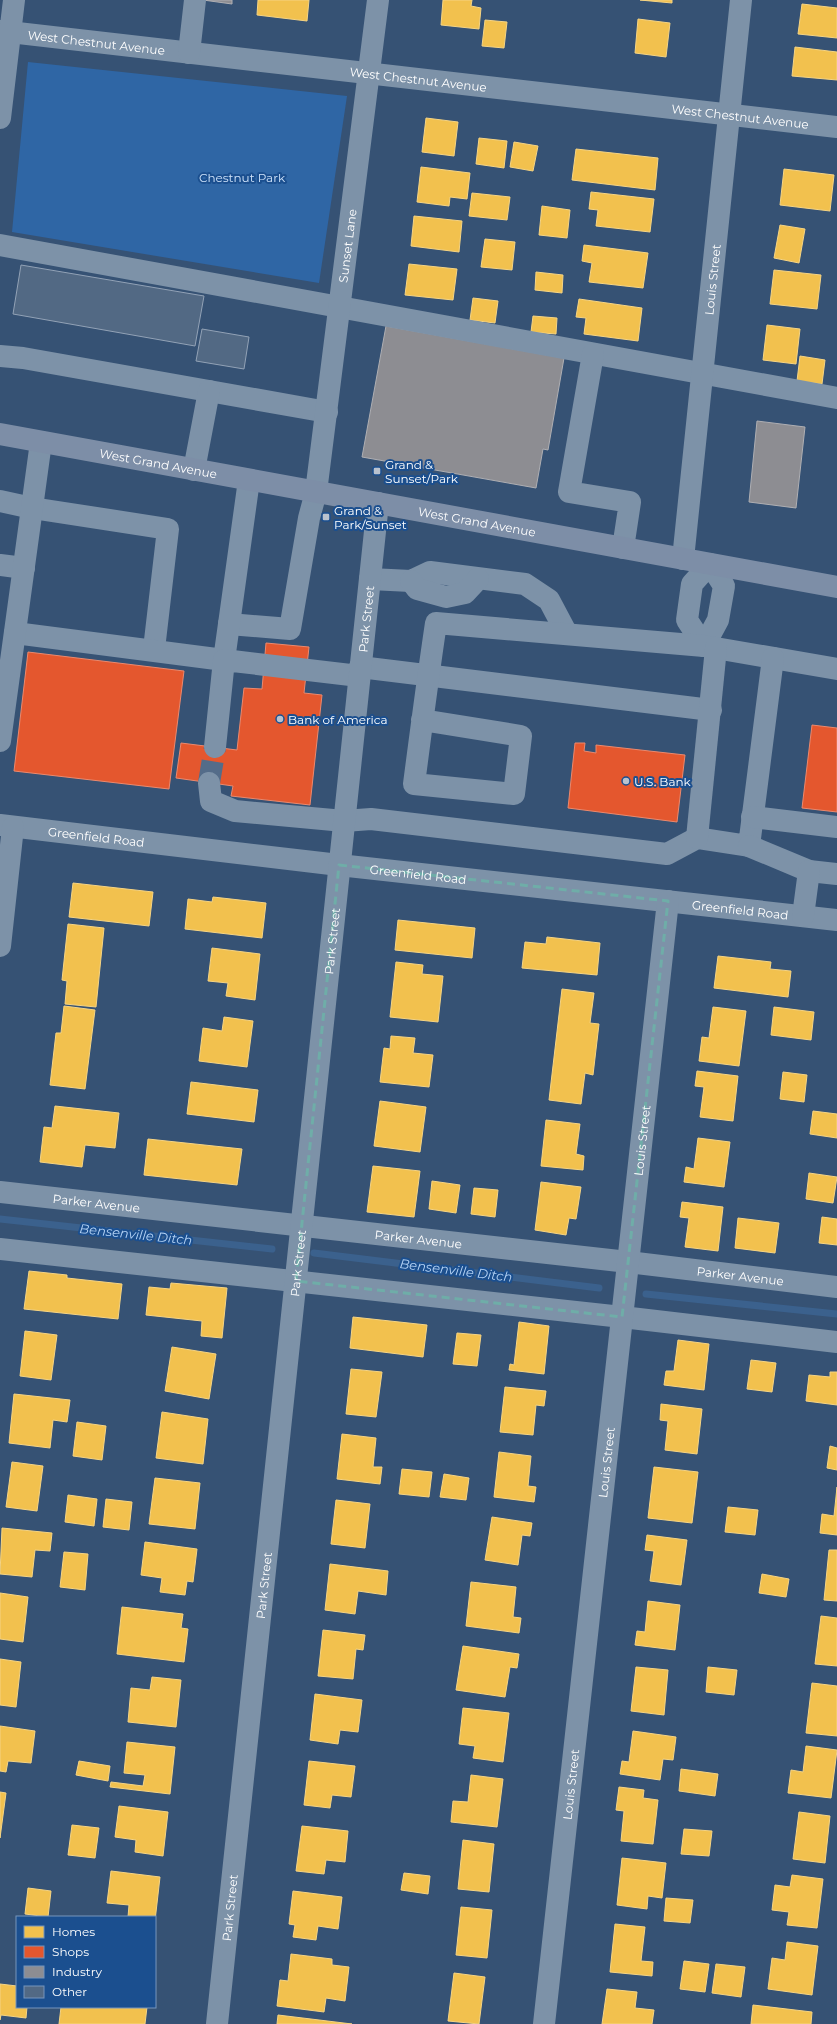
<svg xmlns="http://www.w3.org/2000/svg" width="837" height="2024" font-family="Montserrat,sans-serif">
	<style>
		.green { fill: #2f66a5 }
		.homes { fill: #f2c14e; stroke: #f6d483 }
		.shops { fill: #e4572e; stroke: #ec896d }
		.industry { fill: #8d8d92; stroke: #afafb3 }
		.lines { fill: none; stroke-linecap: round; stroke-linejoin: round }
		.stream { stroke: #3b618d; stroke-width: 7 }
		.building { fill: #526984; stroke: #92a2b6 }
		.minor-tunnel { stroke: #546c89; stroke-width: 22; stroke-dasharray: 22 11; stroke-linecap: butt }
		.minor { stroke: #7d92a8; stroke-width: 22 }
		.major { stroke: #7d8ea7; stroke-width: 22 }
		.marked { fill: none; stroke: #6fada8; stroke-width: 3; stroke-dasharray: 8 5; stroke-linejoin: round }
		.poi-dot { fill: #b9c2ce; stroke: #1b4f8f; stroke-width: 1.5 }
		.labels { text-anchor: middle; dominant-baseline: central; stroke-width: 4; stroke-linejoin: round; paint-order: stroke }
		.street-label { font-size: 12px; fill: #fff; stroke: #1b4f8f }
		.park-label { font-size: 12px; fill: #cfe3fa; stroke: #1b4f8f }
		.poi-label { font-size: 12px; fill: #fff; stroke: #1b4f8f; text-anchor: start }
		.water-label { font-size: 13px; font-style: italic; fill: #b5d3f5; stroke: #1b4f8f }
	</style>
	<rect width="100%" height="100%" fill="#365274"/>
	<path class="green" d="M28 62 347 96 319 283 12 232Z"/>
	<path class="homes" d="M258 0H309L307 21 257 15Z
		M443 0H472L471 6 481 8 479 29 441 25Z
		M640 0H672V3Z
		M802 4 837 8V38L798 34Z
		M638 19 670 23 666 57 635 53Z
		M485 20 507 22 504 48 482 46Z
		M795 47 837 52V80L792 76Z
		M426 118 458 122 454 156 422 152Z
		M479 138 507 141 504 168 476 164Z
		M514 142 538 146 533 171 510 167Z
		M576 149 658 158 655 190 572 180Z
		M421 167 470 173 467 199 450 197 449 206 417 202Z
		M784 169 834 175 830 211 780 205Z
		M591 192 654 199 650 232 596 226 598 210 589 209Z
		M472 193 510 197 507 220 469 216Z
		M542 206 570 210 567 238 539 235Z
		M414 216 462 221 459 252 411 246Z
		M780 225 805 229 799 263 774 258Z
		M485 239 515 242 512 270 481 267Z
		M584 245 648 253 643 288 589 282 592 263 582 261Z
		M409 264 457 269 453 300 405 295Z
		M774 270 821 275 817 309 770 304Z
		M536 272 563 275 562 293 535 290Z
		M473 298 498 301 495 323 470 320Z
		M579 299 642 308 638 341 584 334 586 318 576 317Z
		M533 316 557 318 556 334 531 332Z
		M767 325 800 329 796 364 763 360Z
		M800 356 825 360 822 384 797 381Z
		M73 883 153 892 149 926 69 917Z
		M213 897 266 903 262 938 185 929 188 899 212 902Z
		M398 920 475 928 472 958 395 950Z
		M68 924 104 928 96 1007 65 1004 67 981 62 980Z
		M547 937 600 943 597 975 522 968 525 942 546 944Z
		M212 948 260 954 255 1000 226 996 228 983 208 981Z
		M718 956 771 962 770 969 791 971 788 997 714 988Z
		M396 962 423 965 422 974 443 976 438 1022 390 1017Z
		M562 989 594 993 590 1023 599 1024 593 1075 585 1073 581 1104 549 1100Z
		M64 1006 95 1010 85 1089 50 1085 56 1033H61Z
		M713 1007 746 1011 739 1066 699 1061 702 1037 709 1038Z
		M774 1007 814 1012 811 1040 771 1035Z
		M224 1017 253 1021 247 1067 199 1061 203 1028 222 1031Z
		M391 1036 415 1038 413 1053 433 1055 429 1087 380 1082 384 1048 390 1049Z
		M697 1071 738 1076 733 1121 700 1117 704 1087 695 1086Z
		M783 1072 807 1075 804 1102 780 1099Z
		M191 1082 258 1090 254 1122 187 1114Z
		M380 1101 426 1107 420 1152 374 1146Z
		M55 1106 119 1113 115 1148 85 1145 82 1167 40 1162 44 1127 52 1128Z
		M813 1111 837 1114V1138L810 1134Z
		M546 1120 580 1124 576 1154 584 1156 583 1170 541 1166Z
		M698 1138 730 1142 724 1187 684 1182 686 1167 694 1169Z
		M148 1139 242 1149 237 1185 144 1175Z
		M373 1166 420 1171 414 1217 367 1212Z
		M809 1173 837 1177 833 1203 806 1199Z
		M432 1181 460 1185 456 1213 429 1209Z
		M541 1182 581 1187 576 1219 569 1218 566 1235 535 1230Z
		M474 1188 498 1190 495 1217 471 1214Z
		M682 1202 723 1207 718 1251 685 1247 689 1218 680 1217Z
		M822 1217 837 1219V1245L819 1243Z
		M738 1218 779 1223 775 1253 735 1248Z
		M29 1271 67 1275V1278L122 1284 118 1319 24 1309Z
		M171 1283 227 1288 222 1338 201 1336 202 1321 146 1315 149 1287 170 1289Z
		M353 1317 427 1325 423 1357 350 1348Z
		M519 1322 549 1326 544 1374 509 1370 510 1364 514 1365Z
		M25 1331 57 1335 51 1380 20 1376Z
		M457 1333 481 1335 477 1366 453 1364Z
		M678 1340 709 1344 704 1390 664 1385 666 1371H674Z
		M172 1347 216 1354 209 1399 165 1391Z
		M751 1360 776 1363 772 1392 747 1389Z
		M351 1369 382 1372 376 1417 346 1414Z
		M830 1372H837V1405L806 1401 809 1375 830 1377Z
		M505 1387 546 1391 544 1406 536 1405 533 1435 500 1432Z
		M14 1394 70 1400 67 1422 53 1420 50 1448 9 1443Z
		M661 1404 702 1409 697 1454 665 1450 668 1421 660 1420Z
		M162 1412 208 1419 203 1464 156 1458Z
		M77 1422 106 1426 102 1460 73 1456Z
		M342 1434 376 1438 373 1467H382L380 1484 337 1479Z
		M830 1446 837 1448V1470L827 1468Z
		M499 1452 531 1456 528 1486 536 1487 534 1502 494 1497Z
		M12 1462 43 1466 37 1511 6 1507Z
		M654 1467 698 1472 692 1523 648 1518Z
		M402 1469 432 1472 429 1497 399 1494Z
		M444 1474 469 1478 466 1500 440 1497Z
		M155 1478 200 1483 195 1529 149 1524Z
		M837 1487V1535L820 1533 822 1514 834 1516Z
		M68 1495 97 1499 94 1526 65 1522Z
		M106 1499 132 1502 129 1530 103 1527Z
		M336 1500 370 1504 365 1548 331 1544Z
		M728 1507 758 1510 755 1535 725 1532Z
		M492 1517 532 1523 530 1536 522 1535 518 1565 485 1560Z
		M2 1528 52 1533 50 1551 35 1550 32 1577 0 1574Z
		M647 1535 687 1540 681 1585 650 1581 654 1551 645 1550Z
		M145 1542 197 1549 193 1582 187 1581 185 1595 160 1592 162 1578 141 1575Z
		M829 1550H837V1601L824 1600Z
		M64 1552 88 1554 85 1590 60 1587Z
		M330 1564 388 1571 386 1595 358 1591 355 1614 325 1610Z
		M762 1574 789 1579 786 1597 759 1593Z
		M471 1582 516 1587 513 1617 521 1618 519 1633 466 1626Z
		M0 1593 28 1597 23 1642 0 1639Z
		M648 1601 680 1605 675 1650 635 1645 637 1631 645 1632Z
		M122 1607 183 1614 181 1628 188 1629 184 1662 117 1654Z
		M821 1616 837 1618V1666L815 1664Z
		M323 1630 365 1635 363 1650 356 1649 353 1679 318 1676Z
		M463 1646 519 1654 517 1668 510 1667 505 1697 456 1690Z
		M0 1659 21 1662 16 1707 0 1705Z
		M636 1667 668 1670 664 1715 631 1711Z
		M708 1667 737 1670 734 1695 706 1692Z
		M152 1677 181 1680 176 1727 128 1722 131 1688 150 1690Z
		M812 1683 837 1686V1736L806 1733Z
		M315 1694 362 1700 358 1732 340 1730 338 1744 310 1740Z
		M463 1708 509 1713 503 1762 473 1758 475 1746 459 1744Z
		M0 1726 35 1731 31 1763 8 1761 6 1772 0 1771Z
		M633 1731 676 1737 673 1760 663 1759 660 1780 620 1774 622 1761 629 1762Z
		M127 1742 175 1747 170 1794 110 1787 111 1782 143 1786 145 1775 124 1773Z
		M806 1746 837 1750 831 1798 788 1793 791 1770 803 1772Z
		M79 1761 110 1766 108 1781 76 1775Z
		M309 1761 355 1766 351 1797 332 1795 330 1808 304 1805Z
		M681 1769 718 1774 715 1796 679 1791Z
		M471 1775 503 1779 497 1827 451 1822 453 1801 468 1802Z
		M619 1787 644 1790 643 1798 658 1800 653 1844 621 1841 624 1811 616 1810Z
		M0 1792 6 1793 0 1838Z
		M119 1806 168 1812 163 1856 135 1852 136 1840 115 1837Z
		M799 1812 830 1816 825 1863 793 1859Z
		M72 1825 99 1828 95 1858 68 1855Z
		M302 1826 348 1831 345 1862 326 1860 324 1874 296 1871Z
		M684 1829 712 1831 709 1856 681 1854Z
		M463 1840 494 1844 489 1892 458 1889Z
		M622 1858 666 1863 662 1898 648 1896 647 1909 617 1905Z
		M111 1871 160 1877 155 1921V1917H128L129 1905 107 1903Z
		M404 1873 430 1876 428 1894 401 1890Z
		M792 1875 823 1879 817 1928 787 1925 789 1912 772 1910 775 1885 790 1887Z
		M28 1888 51 1891 48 1917 25 1914Z
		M293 1891 342 1897 338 1929 318 1926 316 1940 293 1937 295 1925 289 1924Z
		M666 1898 693 1900 690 1923 664 1921Z
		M461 1907 492 1910 487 1958 456 1955Z
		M615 1924 645 1927 641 1961 653 1962 652 1976 610 1972Z
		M787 1942 818 1946 812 1995 768 1989 772 1958 785 1960Z
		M291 1954 332 1959V1965L349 1967 345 2001 326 1998 324 2012 277 2006 280 1980 288 1981Z
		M684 1961 709 1964 705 1992 680 1989Z
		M716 1964 745 1967 741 1997 712 1993Z
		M454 1973 485 1977 479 2024 448 2021Z
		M0 1984 17 1986V2007H27L26 2018 1 2015 0 2020Z
		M607 1989 637 1992 635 2008 654 2010 652 2024H602Z
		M753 2005 812 2012 811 2024H751Z
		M61 2007H147L145 2024H59Z
		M278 2015 352 2024H277Z"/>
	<path class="shops" d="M266 643 309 647 304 693 322 695 310 805 231 796 233 786 176 778 181 743 237 750 244 688 262 689Z
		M28 652 184 671 169 789 14 771Z
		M812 725 837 728V812L802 808Z
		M575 743H585L584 751 596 753V745L685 755 677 822 568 808Z"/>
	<path class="industry" d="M203 0H232V4Z
		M386 326 564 358 548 450 543 449 536 488 362 457Z
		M757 421 805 427 796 508 749 502Z"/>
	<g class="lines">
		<path class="stream" d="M0 1219 272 1249
			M314 1253 599 1288
			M646 1294 837 1314"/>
	</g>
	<path class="building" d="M21 265 204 296 195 346 13 314Z
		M202 329 249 337 244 369 196 361Z"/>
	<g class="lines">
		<path class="minor-tunnel" d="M209 783 215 747"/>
		<g class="minor">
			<path id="s1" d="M0 31 837 127"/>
			<path d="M189 53 195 0"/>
			<path d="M0 118 14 0"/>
			<path d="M0 245 837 398"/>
			<path d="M593 354 569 492 630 502 623 548"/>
			<path d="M0 356 23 358 327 412"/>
			<path d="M194 470 209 391"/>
			<path d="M0 501 32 508 168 529 154 649"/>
			<path id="s2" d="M683 559 741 0"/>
			<path d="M710 564 724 586 718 620 704 646 687 620 692 584Z"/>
			<path d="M0 565 24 568"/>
			<path d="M370 579 411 581 430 572 525 584 549 600 567 634"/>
			<path d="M411 581 417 589 446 597 465 593 478 579"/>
			<path id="s3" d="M229 624 290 629 309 518 316 492 378 0"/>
			<path d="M15 633 224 660 249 480"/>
			<path d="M360 667 711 710"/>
			<path d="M422 720 521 736 514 794 414 784C421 730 428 677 436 623L704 646 837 669"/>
			<path d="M0 741 41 442"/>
			<path d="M215 747 224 660 359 676"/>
			<path d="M209 783 211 801 235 811 344 821 371 819 667 854 697 838 749 846 773 658"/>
			<path d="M752 817 837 827"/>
			<path id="s4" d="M0 825 339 865 837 920"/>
			<path d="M697 838 716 648"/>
			<path d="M749 846 809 871 837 874"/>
			<path d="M803 916 809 871"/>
			<path d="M0 946 13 827"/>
			<path id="s5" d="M0 1192 628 1262 837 1287"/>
			<path d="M0 1249 622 1317 837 1342"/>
			<path id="s6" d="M217 2024 378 503"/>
			<path id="s7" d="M544 2024 668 901"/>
		</g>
		<path class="major" id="s8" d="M0 434 837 587"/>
	</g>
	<path class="marked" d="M339 865 668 901 622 1317 296 1281Z"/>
	<g class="poi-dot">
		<rect x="373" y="467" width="8" height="8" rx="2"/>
		<rect x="322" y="513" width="8" height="8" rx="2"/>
		<circle cx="280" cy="719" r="4"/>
		<circle cx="626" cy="781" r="4"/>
	</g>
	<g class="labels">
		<g class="street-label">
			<text stroke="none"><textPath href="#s1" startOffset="97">West Chestnut Avenue</textPath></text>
			<text stroke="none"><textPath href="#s1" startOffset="421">West Chestnut Avenue</textPath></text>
			<text stroke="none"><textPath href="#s1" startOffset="745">West Chestnut Avenue</textPath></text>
			<text stroke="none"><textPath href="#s3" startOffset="449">Sunset Lane</textPath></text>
			<text stroke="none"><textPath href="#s2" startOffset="281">Louis Street</textPath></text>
			<text stroke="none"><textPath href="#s8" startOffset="161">West Grand Avenue</textPath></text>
			<text stroke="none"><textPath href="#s8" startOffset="485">West Grand Avenue</textPath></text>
			<text stroke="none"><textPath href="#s6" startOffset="1413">Park Street</textPath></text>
			<text stroke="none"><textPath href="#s4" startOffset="97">Greenfield Road</textPath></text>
			<text stroke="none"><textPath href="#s4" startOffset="421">Greenfield Road</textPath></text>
			<text stroke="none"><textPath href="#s4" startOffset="745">Greenfield Road</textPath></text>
			<text stroke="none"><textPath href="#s6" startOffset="1089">Park Street</textPath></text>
			<text stroke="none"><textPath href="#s7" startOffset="889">Louis Street</textPath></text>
			<text stroke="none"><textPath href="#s5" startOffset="97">Parker Avenue</textPath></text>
			<text stroke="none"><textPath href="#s5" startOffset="421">Parker Avenue</textPath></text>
			<text stroke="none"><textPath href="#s6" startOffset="765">Park Street</textPath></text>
			<text stroke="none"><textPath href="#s5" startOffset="745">Parker Avenue</textPath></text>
			<text stroke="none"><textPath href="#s7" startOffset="565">Louis Street</textPath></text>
			<text stroke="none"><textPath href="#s6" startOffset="441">Park Street</textPath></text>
			<text stroke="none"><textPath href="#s7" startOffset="241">Louis Street</textPath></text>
			<text stroke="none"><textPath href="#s6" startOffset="117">Park Street</textPath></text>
		</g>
		<g class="park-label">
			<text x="242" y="177">Chestnut Park</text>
		</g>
		<g class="poi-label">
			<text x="385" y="464">Grand &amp;<tspan x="385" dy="14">Sunset/Park</tspan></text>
			<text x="334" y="510">Grand &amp;<tspan x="334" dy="14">Park/Sunset</tspan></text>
			<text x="288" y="719">Bank of America</text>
			<text x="634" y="781">U.S. Bank</text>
		</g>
		<g class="water-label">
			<text transform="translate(136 1234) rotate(6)">Bensenville Ditch</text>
			<text transform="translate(456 1270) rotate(7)">Bensenville Ditch</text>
		</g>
	</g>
	<rect x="16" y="1916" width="140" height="92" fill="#1b4f8f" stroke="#7695bc"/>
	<rect x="24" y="1926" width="20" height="12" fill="#f2c14e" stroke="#7695bc"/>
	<text x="52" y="1936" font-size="12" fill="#ffffff">Homes</text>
	<rect x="24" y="1946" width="20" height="12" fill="#e4572e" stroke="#7695bc"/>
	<text x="52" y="1956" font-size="12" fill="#ffffff">Shops</text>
	<rect x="24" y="1966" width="20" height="12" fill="#8d8d92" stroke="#7695bc"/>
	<text x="52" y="1976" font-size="12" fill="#ffffff">Industry</text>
	<rect x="24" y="1986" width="20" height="12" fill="#526984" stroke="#7695bc"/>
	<text x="52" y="1996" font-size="12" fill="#ffffff">Other</text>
</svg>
